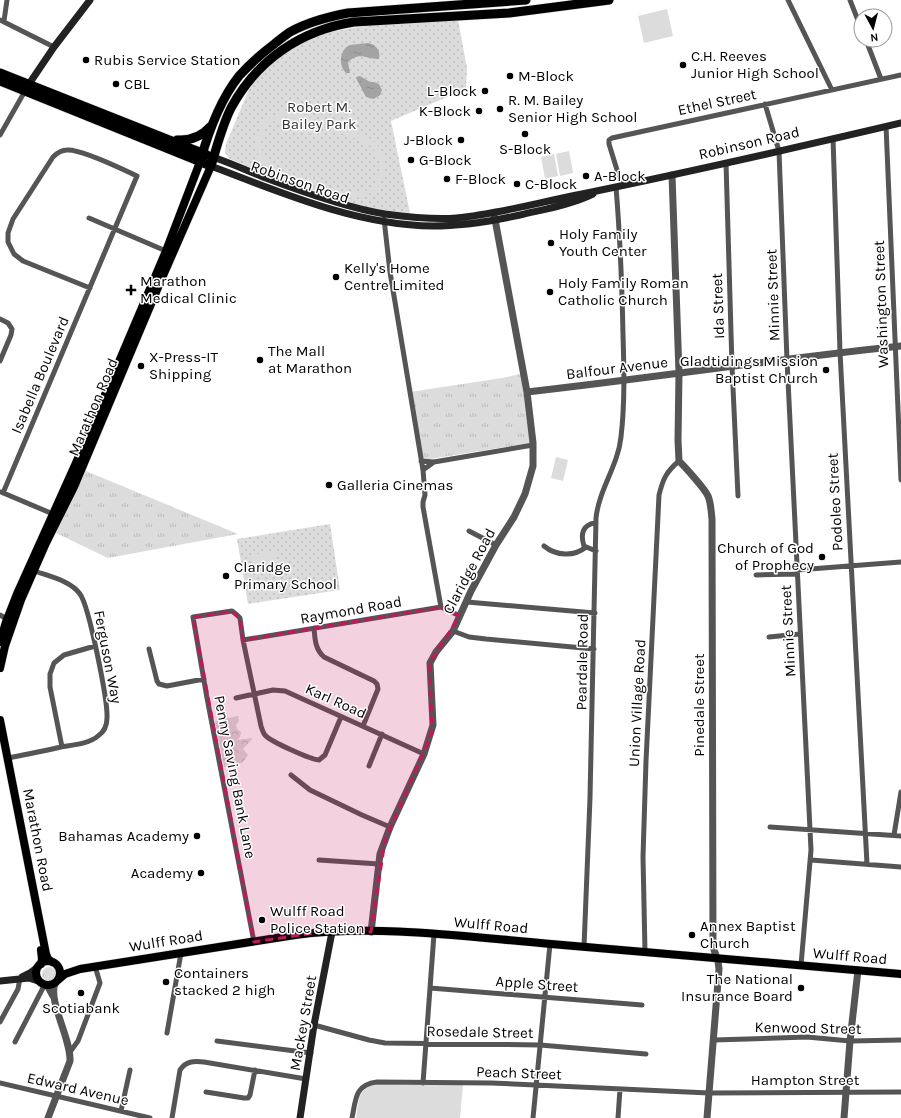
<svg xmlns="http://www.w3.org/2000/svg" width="901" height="1118" font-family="Karla,sans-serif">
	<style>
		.grass { fill: url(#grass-tufts) }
		.forest { fill: url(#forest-crowns) }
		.park { fill: url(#park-dots) }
		.pitch { fill: #dcdcdc; fill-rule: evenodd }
		.water { fill: url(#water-ripples) }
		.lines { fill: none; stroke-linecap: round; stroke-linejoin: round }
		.primary-casing { stroke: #dbdbdb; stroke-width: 9 }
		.trunk-casing { stroke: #dbdbdb; stroke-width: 10 }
		.minor { stroke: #555; stroke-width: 5 }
		.tertiary { stroke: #555; stroke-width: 7 }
		.secondary { stroke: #222; stroke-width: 7 }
		.primary { stroke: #000; stroke-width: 8 }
		.trunk { stroke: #000; stroke-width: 9 }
		.marked { fill: #c2185b; fill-opacity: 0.2; stroke: #c2185b; stroke-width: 3; stroke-dasharray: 8 5; stroke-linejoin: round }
		.poi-dot { fill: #000; stroke: #fff; stroke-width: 1.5 }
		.labels { text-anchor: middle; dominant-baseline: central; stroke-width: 3; stroke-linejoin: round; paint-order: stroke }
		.poi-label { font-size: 15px; fill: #000; stroke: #fff; text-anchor: start }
		.street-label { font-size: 15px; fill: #000; stroke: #fff }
		.park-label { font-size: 15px; fill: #333; stroke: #fff }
	</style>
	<defs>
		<pattern id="grass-tufts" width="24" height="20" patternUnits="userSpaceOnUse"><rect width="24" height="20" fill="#dcdcdc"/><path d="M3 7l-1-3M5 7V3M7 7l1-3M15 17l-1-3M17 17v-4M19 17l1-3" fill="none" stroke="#bbb"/></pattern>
		<pattern id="forest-crowns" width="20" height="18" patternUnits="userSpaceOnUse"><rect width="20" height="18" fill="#dcdcdc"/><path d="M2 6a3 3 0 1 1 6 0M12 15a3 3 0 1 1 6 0" fill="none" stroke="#bbb"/></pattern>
		<pattern id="park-dots" width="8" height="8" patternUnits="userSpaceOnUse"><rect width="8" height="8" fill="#dcdcdc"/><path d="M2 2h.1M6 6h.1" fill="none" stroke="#bbb" stroke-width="1.8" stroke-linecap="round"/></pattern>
		<pattern id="water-ripples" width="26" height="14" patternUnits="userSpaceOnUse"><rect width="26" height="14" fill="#a3a3a3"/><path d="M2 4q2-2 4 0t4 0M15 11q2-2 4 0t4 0" fill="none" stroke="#8b8b8b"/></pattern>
	</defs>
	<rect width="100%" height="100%" fill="#fff"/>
	<path class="grass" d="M524 373 531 443 424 460 410 392 502 378Z
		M81 469 238 534 108 558 54 532Z
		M42 974a7 7 0 1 1 14 0a7 7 0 1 1-14 0Z"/>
	<path class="forest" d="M238 716 239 721 236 725 237 729 241 732 240 737 237 740 253 738 243 749 248 755 242 763 224 767 215 721Z"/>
	<path class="park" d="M458 20 467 68 466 89 391 121 410 213 373 209 329 196 264 173 230 159 225 153 226 144 252 82 261 71 299 42 331 32 358 27 397 22Z
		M330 524 340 590 248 604 237 539Z"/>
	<path class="pitch" d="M667 9 673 36 644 43 638 16Z
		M285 112 299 114 368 137C401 157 384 205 345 197L272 171C246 154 253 117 285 112ZM287 117 298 119 363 141C390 154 382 194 354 193 345 193 335 188 327 186 310 180 293 174 277 169 252 154 258 121 287 117Z
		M569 151 573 173 560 176 556 154Z
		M554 154 558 176 545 179 541 157Z
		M556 457 568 460 563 481 551 478Z
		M275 551 277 566 253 570 251 555Z
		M377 1085H463L460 1118H356C359 1102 357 1087 377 1085Z"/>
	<path class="water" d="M368 43C376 44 381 51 379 59 366 59 360 51 348 62L350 73H346C339 66 339 52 348 46 351 44 363 44 368 43Z
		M360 76 370 82H374L379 84 382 90 380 95 374 99 366 97 356 78V77Z"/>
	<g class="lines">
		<defs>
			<path id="primary" d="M0 642 6 622 17 594 76 463 166 251 200 162
				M0 668 5 646 21 600 46 543 74 487 162 278 211 166
				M0 720 46 954 48 959 52 962
				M36 973a12 12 0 1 1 24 0a12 12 0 1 1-24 0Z
				M41 964 42 959 41 950
				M58 980 65 974 80 969 295 935C378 924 467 937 551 944 667 954 784 964 901 974"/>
			<path id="trunk" d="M0 73 207 155
				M0 81 211 166C217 146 222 126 231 108 257 60 301 30 354 22L509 13 609 0
				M177 140C191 141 202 136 211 126
				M200 162C208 133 220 100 239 76 249 65 261 54 273 45 278 41 284 36 290 32 308 22 327 17 348 13L526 0"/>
		</defs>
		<use href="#primary" class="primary-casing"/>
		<use href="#trunk" class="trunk-casing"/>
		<path class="minor" d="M788 0 832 90
			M850 0 861 28
			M0 20 54 47
			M4 21 7 0
			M866 40 881 79
			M765 104 779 151 787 360 811 850 801 965
			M886 126 901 480
			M0 135 25 91
			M833 138 840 352 867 864
			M726 163 732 366 738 496
			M622 186 609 144V140L612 138 901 75
			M89 218 166 251
			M384 219 390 272 423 470 425 495 423 502V507L441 607
			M0 319 8 323 12 329 11 335 0 361
			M421 461 434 462 533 445
			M423 470 434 462
			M1 492 53 514
			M3 493C48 387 92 281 137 176 122 169 82 149 67 150 61 150 57 153 53 157L13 219 8 233V242L14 254 23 261 90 288
			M469 531 496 545
			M544 546C556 556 574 557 586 547
			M596 551 584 546C580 534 583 524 596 523
			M797 570 901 562
			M756 575 797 574
			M467 602 595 613
			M0 615 7 619
			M314 628C315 639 315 649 324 657L374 681 377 684 378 689 363 726
			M453 631 469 637 486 639 594 649
			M769 637 800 634
			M243 640 441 607 460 616
			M149 649 157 681 159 684 167 686 204 679
			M236 698 273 690 285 691 424 754
			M62 747 50 687V674L54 663 64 655 95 646
			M7 758C25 755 43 751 61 747 73 745 89 744 98 736 104 732 107 725 107 718 108 701 89 606 80 594 70 580 47 576 32 570
			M369 766 382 734
			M291 775 310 790 362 815 390 827
			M770 827 901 836
			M894 835 901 792
			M319 860 379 864
			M811 860 901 867
			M254 942 207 698 193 617 232 611 237 615 240 618 243 640 261 726C262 729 263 733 265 735 269 741 312 760 319 760L325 755 341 717
			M584 947 590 798 596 518C599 489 618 466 621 437 625 403 624 368 623 334 622 285 620 236 616 187
			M645 952 643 857 646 761 659 495C663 479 666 472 679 461
			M430 988 642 1005
			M0 1022 18 989 20 978
			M314 1025 369 1040 385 1043 540 1045 646 1054
			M167 1033 181 953
			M714 1040 807 1037 850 1041 901 1040
			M217 1041 311 1053
			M15 1042 45 984
			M70 1052 78 1041 100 983 95 966
			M0 1083 150 1118
			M423 1083 434 934
			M206 1092 244 1098H248L250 1095 255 1070
			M121 1111 130 1070
			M172 1118 180 1070C186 1061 193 1061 204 1062L306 1079
			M352 1118C356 1100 354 1085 377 1082L491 1083 709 1093 901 1092
			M533 1118 550 944
			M618 1118 620 1089"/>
		<path class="tertiary" d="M672 175 679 373 678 440 679 461C685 467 705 489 708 496 711 503 711 511 712 519L713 947 718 961 719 969 707 1118
			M527 392C652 378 776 359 901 346
			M371 932 380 854 390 827 424 754 433 725 430 663 436 652 453 631 471 591 496 545 514 517 525 494 533 466V443L527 392 494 214
			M47 985 53 996
			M48 1118 70 1061C71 1038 48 1002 55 983
			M844 1118 850 1041 858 970"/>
		<path class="secondary" d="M27 87 54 47 90 0
			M213 157C230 163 246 170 263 177 300 191 347 208 385 214 408 217 433 220 456 218 499 214 540 202 582 194 689 172 795 148 901 123
			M211 166C282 193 356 225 433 226 462 226 492 221 520 215 545 209 570 205 593 194
			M22 977 30 973 39 966
			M0 981 29 978 41 982
			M300 1118 314 1025 332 932"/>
		<use href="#primary" class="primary"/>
		<use href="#trunk" class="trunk"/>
	</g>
	<path class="marked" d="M441 607 460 616 430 663 432 733 385 841 371 932H321L254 942 193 617 232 611 240 618 243 640Z"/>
	<g class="poi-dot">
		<circle cx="86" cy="60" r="4"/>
		<circle cx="683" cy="65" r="4"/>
		<circle cx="510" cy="76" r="4"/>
		<circle cx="116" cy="84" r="4"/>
		<circle cx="485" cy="91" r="4"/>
		<circle cx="500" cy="109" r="4"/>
		<circle cx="479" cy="111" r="4"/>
		<circle cx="525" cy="134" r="4"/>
		<circle cx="461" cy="140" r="4"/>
		<circle cx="411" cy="160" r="4"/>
		<circle cx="586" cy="176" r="4"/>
		<circle cx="447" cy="179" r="4"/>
		<circle cx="517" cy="184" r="4"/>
		<circle cx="551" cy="243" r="4"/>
		<circle cx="336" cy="277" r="4"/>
		<path d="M129 284h4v4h4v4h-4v4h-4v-4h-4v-4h4z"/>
		<circle cx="550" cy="292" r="4"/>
		<circle cx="260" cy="360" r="4"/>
		<circle cx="141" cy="366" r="4"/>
		<circle cx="826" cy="370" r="4"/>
		<circle cx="329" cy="485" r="4"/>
		<circle cx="822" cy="557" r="4"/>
		<circle cx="226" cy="576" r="4"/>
		<circle cx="197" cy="836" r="4"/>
		<circle cx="201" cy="873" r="4"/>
		<circle cx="262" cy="920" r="4"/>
		<circle cx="692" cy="935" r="4"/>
		<circle cx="166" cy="982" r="4"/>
		<circle cx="801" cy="988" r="4"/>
		<circle cx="81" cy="993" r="4"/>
	</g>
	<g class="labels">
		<g class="poi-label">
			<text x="691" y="56">C.H. Reeves<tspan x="691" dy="17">Junior High School</tspan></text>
			<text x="94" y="60">Rubis Service Station</text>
			<text x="518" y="76">M-Block</text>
			<text x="124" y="84">CBL</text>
			<text x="477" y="91" text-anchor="end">L-Block</text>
			<text x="508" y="100">R. M. Bailey<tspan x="508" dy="17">Senior High School</tspan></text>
			<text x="471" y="111" text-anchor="end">K-Block</text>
			<text x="453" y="140" text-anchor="end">J-Block</text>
			<text x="525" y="149" text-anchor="middle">S-Block</text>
			<text x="419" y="160">G-Block</text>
			<text x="594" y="176">A-Block</text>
			<text x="455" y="179">F-Block</text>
			<text x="525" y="184">C-Block</text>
			<text x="559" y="234">Holy Family<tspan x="559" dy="17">Youth Center</tspan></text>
			<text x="344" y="268">Kelly's Home<tspan x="344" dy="17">Centre Limited</tspan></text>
			<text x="140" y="281">Marathon<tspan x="140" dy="17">Medical Clinic</tspan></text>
			<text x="558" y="283">Holy Family Roman<tspan x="558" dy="17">Catholic Church</tspan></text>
			<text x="268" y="351">The Mall<tspan x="268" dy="17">at Marathon</tspan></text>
			<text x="149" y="357">X-Press-IT<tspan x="149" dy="17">Shipping</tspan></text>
			<text x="818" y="361" text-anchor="end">Gladtidings Mission<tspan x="818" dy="17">Baptist Church</tspan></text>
			<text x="337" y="485">Galleria Cinemas</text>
			<text x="814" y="548" text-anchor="end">Church of God<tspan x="814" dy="17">of Prophecy</tspan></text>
			<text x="234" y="567">Claridge<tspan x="234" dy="17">Primary School</tspan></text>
			<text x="189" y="836" text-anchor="end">Bahamas Academy</text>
			<text x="193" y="873" text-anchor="end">Academy</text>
			<text x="270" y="911">Wulff Road<tspan x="270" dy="17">Police Station</tspan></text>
			<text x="700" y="926">Annex Baptist<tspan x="700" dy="17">Church</tspan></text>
			<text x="174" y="973">Containers<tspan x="174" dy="17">stacked 2 high</tspan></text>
			<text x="793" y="979" text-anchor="end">The National<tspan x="793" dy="17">Insurance Board</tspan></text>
			<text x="81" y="1008" text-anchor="middle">Scotiabank</text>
		</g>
		<g class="street-label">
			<text transform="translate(717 102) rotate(-12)">Ethel Street</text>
			<text transform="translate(749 143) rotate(-13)">Robinson Road</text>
			<text transform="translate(300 182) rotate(19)">Robinson Road</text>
			<text transform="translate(773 295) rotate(-92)">Minnie Street</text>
			<text transform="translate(881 304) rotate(-92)">Washington Street</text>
			<text transform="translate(718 306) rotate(-92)">Ida Street</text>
			<text transform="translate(617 368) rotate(-7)">Balfour Avenue</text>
			<text transform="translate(40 375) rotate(-67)">Isabella Boulevard</text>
			<text transform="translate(93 407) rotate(-67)">Marathon Road</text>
			<text transform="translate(835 502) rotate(-93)">Podoleo Street</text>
			<text transform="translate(469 571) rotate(-62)">Claridge Road</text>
			<text transform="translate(351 610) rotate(-10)">Raymond Road</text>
			<text transform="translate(788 631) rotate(-93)">Minnie Street</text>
			<text transform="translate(108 657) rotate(79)">Ferguson Way</text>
			<text transform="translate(582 662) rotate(-89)">Peardale Road</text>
			<text transform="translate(336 701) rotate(24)">Karl Road</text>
			<text transform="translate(637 703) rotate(-87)">Union Village Road</text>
			<text transform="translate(699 705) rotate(-90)">Pinedale Street</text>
			<text transform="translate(235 777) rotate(79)">Penny Saving Bank Lane</text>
			<text transform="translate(38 840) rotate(79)">Marathon Road</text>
			<text transform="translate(491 925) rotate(5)">Wulff Road</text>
			<text transform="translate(166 941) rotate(-9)">Wulff Road</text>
			<text transform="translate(850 956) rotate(5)">Wulff Road</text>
			<text transform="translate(537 984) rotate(4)">Apple Street</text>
			<text transform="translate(303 1023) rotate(-80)">Mackey Street</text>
			<text transform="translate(808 1028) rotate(1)">Kenwood Street</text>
			<text transform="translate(480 1032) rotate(1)">Rosedale Street</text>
			<text transform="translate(519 1073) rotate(2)">Peach Street</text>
			<text x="805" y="1080">Hampton Street</text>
			<text transform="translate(78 1089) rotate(13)">Edward Avenue</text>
		</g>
		<g class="park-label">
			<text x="319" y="107">Robert M.<tspan x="319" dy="17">Bailey Park</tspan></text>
		</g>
	</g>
	<g transform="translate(873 28) rotate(173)"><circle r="19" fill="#ffffff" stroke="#999999"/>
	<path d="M0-3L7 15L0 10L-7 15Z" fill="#000000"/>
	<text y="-6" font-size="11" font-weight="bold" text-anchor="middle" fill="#000000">N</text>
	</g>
</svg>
